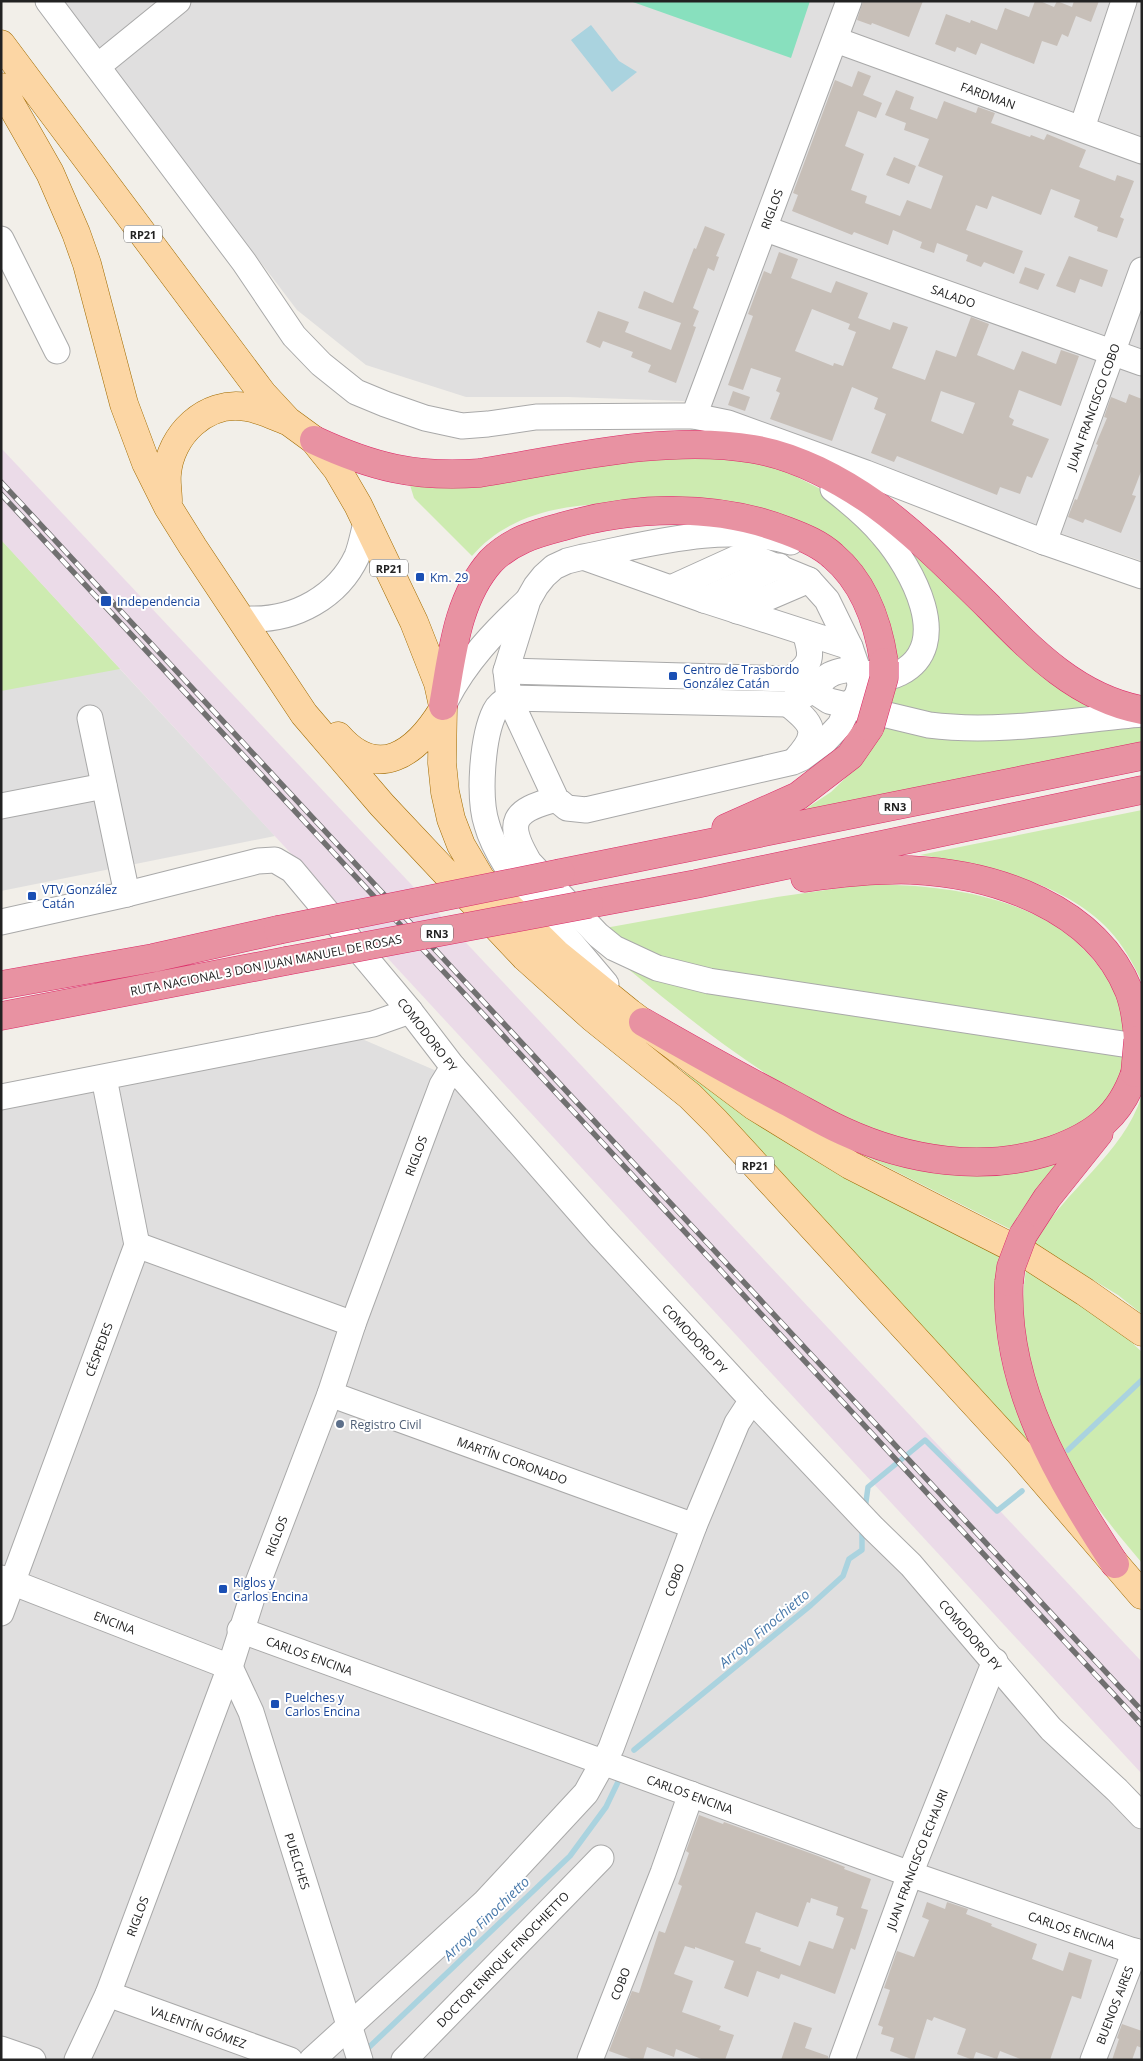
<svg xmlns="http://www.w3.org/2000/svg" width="1143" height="2061" font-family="'Open Sans',sans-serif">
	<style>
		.residential { fill: #e0dfdf }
		.industrial { fill: #ebdbe8 }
		.grass { fill: #cdebb0 }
		.pitch { fill: #88e0be }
		.water { fill: #aad3df }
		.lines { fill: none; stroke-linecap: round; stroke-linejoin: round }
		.stream { stroke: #aad3df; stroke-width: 5.5 }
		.building { fill: #c7bfb8; fill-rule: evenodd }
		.minor-casing { stroke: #a9a9a9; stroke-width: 27 }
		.major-casing { stroke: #a06b00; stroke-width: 29 }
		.highway-casing { stroke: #dc2a67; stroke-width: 29 }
		.minor { stroke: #fff; stroke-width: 25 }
		.major { stroke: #fcd6a4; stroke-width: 28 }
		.highway { stroke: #e892a2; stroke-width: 28 }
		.rail-casing { stroke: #707070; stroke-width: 5.5 }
		.rail { stroke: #fff; stroke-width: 4; stroke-dasharray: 11; stroke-linecap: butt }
		.highway-bridge-casing { stroke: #dc2a67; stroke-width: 29; stroke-linecap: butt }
		.highway-bridge { stroke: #e892a2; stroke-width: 28 }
		.transit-dot { fill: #1a4fb4; stroke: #fff; stroke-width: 2 }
		.service-dot { fill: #5c6f8a; stroke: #fff; stroke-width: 2 }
		.labels { text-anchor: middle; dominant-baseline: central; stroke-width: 4; stroke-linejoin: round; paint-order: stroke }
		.shield { fill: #fff; stroke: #646464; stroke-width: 1 }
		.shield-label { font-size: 11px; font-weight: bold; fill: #222 }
		.street-label { font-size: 12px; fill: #222; stroke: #fff }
		.transit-label { font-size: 12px; fill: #164399; stroke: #fff; text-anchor: start }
		.service-label { font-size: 12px; fill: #4e5e75; stroke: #fff; text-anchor: start }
		.water-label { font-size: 14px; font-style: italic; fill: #4a7aab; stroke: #fff }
	</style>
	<rect width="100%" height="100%" fill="#f2efe9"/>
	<path class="residential" d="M62 1H1142V561L931 489 683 401 568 397H466L366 365 297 310Z
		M1 540 120 669 275 836 1 891Z
		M355 1036 439 1072 74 2060H1V1102Z
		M453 1081 1142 1822V2060H92Z"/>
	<path class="industrial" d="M1 448 1142 1662V1774L1 540Z"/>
	<path class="grass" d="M703 457 751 462 774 467 793 475 891 525 1142 721V746L786 822 831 792 859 765 891 701 835 549C781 538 727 528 674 517 656 513 623 504 606 504 557 505 505 517 472 556L414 498 409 482 635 458Z
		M1 540 120 669 1 691Z
		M1142 810V982C1133 963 1123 945 1109 930 1064 882 983 864 920 855Z
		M868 884C932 885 1001 892 1057 927 1084 944 1119 985 1125 1018 1126 1026 1125 1066 1123 1073 1120 1082 1113 1092 1108 1099 1104 1105 1098 1109 1093 1113 1071 1131 1052 1137 1025 1144 989 1153 942 1152 906 1141 781 1103 682 1012 583 932L777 897Z
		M682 1071 784 1137 1001 1258C985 1320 1004 1386 1030 1443Z
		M1142 1095V1314L1118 1295 1034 1244C1064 1190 1123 1155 1142 1095Z
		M818 1132 1058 1163 1030 1198 1010 1229Z
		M1026 1270 1119 1331 1142 1352V1563C1090 1502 1052 1450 1033 1371 1024 1335 1020 1306 1026 1270Z"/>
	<path class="pitch" d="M630 1H810L791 58Z"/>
	<path class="water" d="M591 25 619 61 637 72 612 92 571 40Z"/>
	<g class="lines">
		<path class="stream" d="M1068 1450 1142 1380
			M865 1509 868 1487 925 1440 997 1511 1022 1491
			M634 1750 811 1605 843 1576 849 1559 862 1550V1530
			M364 2052 570 1856 606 1807 618 1782"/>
	</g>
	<path class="building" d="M863 1H923L909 37 872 23 871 25 857 20Z
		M1035 1H1040L1054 7 1057 1 1072 7 1074 1H1099L1091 22 1076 16 1068 37 1062 34 1057 46 1042 41 1034 64 981 43 976 55 957 47 955 52 935 44 946 14 970 23 971 20 997 30 1005 8 1029 17Z
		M858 71 871 76 863 95 882 103 876 118 858 111 845 146 864 154 851 190 867 196 865 203 900 216 907 200 931 209 943 176 918 166 929 139 904 130 906 123 885 115 896 90 914 97 910 109 937 119 944 101 976 113 978 107 995 113 991 123 1030 137 1031 135 1044 140 1047 134 1086 150 1079 167 1115 181 1117 175 1134 181 1120 217 1124 219 1117 238 1097 231 1098 227 1074 217 1080 200 1051 189 1041 215 992 196 987 209 976 205 966 230 1023 251 1014 274 984 262 981 267 966 261 968 255 937 243 934 253 920 248 922 242 893 230 888 245 854 232 852 235 792 211 798 195 793 193 835 80 852 87Z
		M894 157 916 166 909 184 886 175Z
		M705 226 725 234 716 256 719 257 714 271 708 268 693 308 699 311 693 326 696 327 676 383 648 372 651 365 631 357 633 352 603 341 600 348 586 342 598 311 629 322 625 332 671 350 681 323 638 308 644 291 673 303 694 248 696 249Z
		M779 252 798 259 791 278 831 293 836 281 868 293 858 318 890 330 893 322 908 327 892 368 925 380 936 350 956 357 971 317 989 324 977 355 1014 370 1022 351 1056 364 1061 350 1079 356 1061 406 1019 390 1009 417 1014 420 1012 425 1049 439 1032 478 1027 476 1020 494 1000 487 997 495 897 456 894 462 871 453 886 414 874 409 878 398 852 387 832 441 770 419 780 393 776 391 781 378 751 368 743 390 728 385 753 316 748 314 764 271 771 274ZM812 309 850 324 848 329 856 332 843 366 834 363 833 366 795 351ZM941 391 975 403 963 434 931 421Z
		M1069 256 1108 270 1102 287 1080 279 1075 293 1056 286Z
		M1025 267 1045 274 1038 290 1019 283Z
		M733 391 750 397 745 411 728 405Z
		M1129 394 1142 399V469L1132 495 1136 496 1121 533 1085 519 1083 523 1068 517 1075 499 1077 500 1098 445 1096 444 1107 418 1104 417 1111 397 1126 403Z
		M699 1815 723 1824 724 1822 818 1856 845 1867 844 1869 871 1879 861 1908 868 1910 855 1950 851 1948 835 1994 781 1974 779 1979 757 1971 748 1997 724 1988 734 1961 695 1947V1949L685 1946 674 1974 693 1981 682 2012 721 2026 719 2030 734 2035 725 2060H704L676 2049 674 2057 647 2047 643 2060H634L609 2051 632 1991 639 1993 659 1931 665 1933 682 1886 678 1884 689 1853 686 1851ZM811 1898 838 1907 836 1915 844 1918 833 1949 809 1941 800 1966 760 1951 761 1948 745 1943 756 1912 798 1927 807 1902 810 1903Z
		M927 1902 945 1909 947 1902 968 1909 966 1914 992 1924 991 1926 1037 1944 1032 1959 1063 1971 1069 1952 1092 1960 1081 1999 1072 1996 1050 2060H1023L1000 2051 997 2059 976 2052 973 2060 957 2054 966 2029 934 2017 932 2021 927 2019 914 2060 890 2051 894 2038 881 2034 883 2027 878 2025 890 1990 884 1988 897 1951 914 1957 929 1920 922 1917Z
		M794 2022 812 2028 805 2048 828 2056V2060H781Z
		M1122 2024 1142 2031V2048L1137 2046 1132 2060H1112L1119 2039 1117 2038Z"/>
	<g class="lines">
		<defs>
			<g id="minor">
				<path d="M48 1 244 262 294 336 321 364 356 392 385 404 425 418 462 426 488 424 536 417 676 416H694L728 423 866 473 1044 542 1142 576"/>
				<path id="s1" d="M836 40 1142 151"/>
				<path d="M98 66 178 1"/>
				<path d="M1082 128 1124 1"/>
				<path id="s2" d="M766 229 1142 363"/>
				<path d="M1 239 57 351"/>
				<path id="s3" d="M694 416 849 1"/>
				<path id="s4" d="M1044 542 1142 270"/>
				<path d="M583 557 704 600 850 647 858 670 860 686 857 696 849 705 840 725 825 741 802 758 793 762 586 810 567 808 556 799 509 698 506 671 528 600 536 586 544 576 554 567 567 561 583 557C650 544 723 522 791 542"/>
				<path d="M671 588 737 558 758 559 809 580 827 600 850 647"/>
				<path d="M704 600 779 566"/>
				<path d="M737 611 809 580"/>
				<path d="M251 619C295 620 338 597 357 556 361 546 363 534 366 523"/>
				<path d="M506 671 791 679 806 686 829 701 929 725C997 734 1074 720 1142 714"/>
				<path d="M791 679C812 663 813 658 805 633"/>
				<path d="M446 700C466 661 495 631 526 602"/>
				<path d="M788 704C813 724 820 732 796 759"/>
				<path d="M90 718 127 894"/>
				<path d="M556 799C513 811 505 821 529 862L598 935 614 948 657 968 709 981 1142 1047"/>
				<path d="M1 806 104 786"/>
				<path id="s5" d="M1 922 127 894 258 861 275 860 292 870 410 1011 453 1067 600 1235 752 1400 873 1528 911 1565 1051 1729 1117 1790 1142 1816"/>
				<path d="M606 984 507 867C499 854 491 840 487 825 478 798 482 737 495 711 498 705 503 702 509 698L788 704C795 700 804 696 811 691 825 680 825 673 846 670 866 668 876 685 900 673 955 645 911 567 883 535 869 518 851 503 833 489"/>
				<path d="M1 1097 373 1024 410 1011"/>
				<path d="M137 1245 353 1324"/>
				<path id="s6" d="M330 1394 694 1526"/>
				<path id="s7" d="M1 1578 230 1667"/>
				<path id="s8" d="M1 1613 137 1245 104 1078"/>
				<path id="s9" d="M240 1630 910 1874 1142 1954"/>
				<path id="s10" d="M230 1667 251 1712 360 2060"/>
				<path id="s11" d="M108 1994 290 2060"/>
				<path d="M1 2049 33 2060"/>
				<path id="s12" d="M77 2060 108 1994 230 1667 252 1598 330 1394 353 1324 428 1122 442 1085 453 1067"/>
				<path id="s13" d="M312 2060 485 1902 586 1793 611 1748 694 1526 737 1423 752 1400"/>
				<path id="s14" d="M404 2060 601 1858"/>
				<path id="s15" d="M590 2060 663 1873 691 1794"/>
				<path id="s16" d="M842 2060 910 1874 995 1661"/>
				<path id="s17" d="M1093 2060 1135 1951"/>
			</g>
			<path id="major" d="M1 44 262 393 288 421 314 440 337 469 358 505 414 622 438 683 443 706 442 763 445 792 451 819 461 845 481 879 556 953 630 1013 754 1106 850 1165 1029 1256 1085 1292 1142 1332
				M1 87 50 173 76 233 87 264 124 404 146 463 168 507 193 547 304 714 382 805 525 957 593 1018 690 1096 716 1122 1019 1452 1142 1595
				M168 501C168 492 166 483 167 474 170 435 206 400 246 407 260 409 274 416 287 421
				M338 736C378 782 416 753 442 711"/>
			<path id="highway" d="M314 440C372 467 416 478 480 473 566 459 667 434 753 449 796 456 841 480 876 505 917 535 952 571 988 606 1032 651 1077 698 1142 710
				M443 706C452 657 456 600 491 561 511 541 534 534 561 527 634 506 715 503 787 531 803 537 820 544 833 556 865 583 878 622 884 662
				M726 828 798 796 850 756 870 727
				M561 873 1142 756
				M805 878C840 873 875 869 911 870 995 874 1095 907 1129 991 1135 1007 1137 1023 1138 1040
				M589 904 696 884 1142 790
				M1 985 153 958 278 930
				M1 1016 286 961
				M643 1022C690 1049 738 1076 786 1101 805 1111 823 1122 843 1131 908 1161 984 1173 1053 1150 1095 1135 1120 1116 1135 1073
				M1023 1235 1047 1198 1099 1133
				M1009 1282C1004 1388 1060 1479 1115 1564"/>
		</defs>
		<use href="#minor" class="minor-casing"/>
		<use href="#major" class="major-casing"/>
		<use href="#highway" class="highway-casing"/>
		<use href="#minor" class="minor"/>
		<use href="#major" class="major"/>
		<use href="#highway" class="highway"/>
		<defs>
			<path id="rail" d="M1 482 1142 1711
				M1 494 1142 1725"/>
		</defs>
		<use href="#rail" class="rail-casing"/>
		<use href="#rail" class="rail"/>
		<defs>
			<path id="highway-bridge" d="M870 727 884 678V662
				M278 930 561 873
				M286 961 589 904
				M1135 1073 1138 1040
				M1009 1282 1011 1267 1023 1235"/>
		</defs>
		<use href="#highway-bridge" class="highway-bridge-casing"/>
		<use href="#highway-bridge" class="highway-bridge"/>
	</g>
	<g class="transit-dot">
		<rect x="415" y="572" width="10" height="10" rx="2.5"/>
		<rect x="100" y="595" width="12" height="12" rx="2.5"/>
		<rect x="668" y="671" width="10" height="10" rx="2.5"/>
		<rect x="27" y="891" width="10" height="10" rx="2.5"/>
		<rect x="218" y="1584" width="10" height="10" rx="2.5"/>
		<rect x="270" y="1699" width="10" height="10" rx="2.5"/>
	</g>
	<circle class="service-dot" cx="340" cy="1424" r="5"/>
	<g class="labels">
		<g class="shield">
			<rect x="124" y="225.5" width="38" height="17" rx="4"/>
			<rect x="370" y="559.5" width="38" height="17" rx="4"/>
			<rect x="879" y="797.5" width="32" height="17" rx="4"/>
			<rect x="421" y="924.5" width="32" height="17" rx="4"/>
			<rect x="736" y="1156.5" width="38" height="17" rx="4"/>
		</g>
		<g class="shield-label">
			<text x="143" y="234">RP21</text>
			<text x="389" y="568">RP21</text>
			<text x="895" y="806">RN3</text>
			<text x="437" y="933">RN3</text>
			<text x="755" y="1165">RP21</text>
		</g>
		<g class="street-label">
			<text stroke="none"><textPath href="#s1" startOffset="162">FARDMAN</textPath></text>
			<text stroke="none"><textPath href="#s3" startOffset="221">RIGLOS</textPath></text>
			<text stroke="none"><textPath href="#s2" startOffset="199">SALADO</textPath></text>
			<text stroke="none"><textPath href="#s4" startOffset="144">JUAN FRANCISCO COBO</textPath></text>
			<text transform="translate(266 965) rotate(-11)">RUTA NACIONAL 3 DON JUAN MANUEL DE ROSAS</text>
			<text stroke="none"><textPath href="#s5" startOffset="514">COMODORO PY</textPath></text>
			<text stroke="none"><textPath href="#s12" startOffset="966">RIGLOS</textPath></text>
			<text stroke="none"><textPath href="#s5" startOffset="919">COMODORO PY</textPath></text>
			<text stroke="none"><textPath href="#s8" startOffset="281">CÉSPEDES</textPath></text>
			<text stroke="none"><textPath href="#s6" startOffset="194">MARTÍN CORONADO</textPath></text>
			<text stroke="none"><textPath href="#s12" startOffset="561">RIGLOS</textPath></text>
			<text stroke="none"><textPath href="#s13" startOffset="614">COBO</textPath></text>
			<text stroke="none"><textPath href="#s7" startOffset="122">ENCINA</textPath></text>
			<text stroke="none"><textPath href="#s5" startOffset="1324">COMODORO PY</textPath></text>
			<text stroke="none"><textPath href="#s9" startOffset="74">CARLOS ENCINA</textPath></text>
			<text stroke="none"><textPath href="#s9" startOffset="479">CARLOS ENCINA</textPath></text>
			<text stroke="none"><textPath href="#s16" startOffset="214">JUAN FRANCISCO ECHAURI</textPath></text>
			<text stroke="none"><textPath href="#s10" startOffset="206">PUELCHES</textPath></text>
			<text stroke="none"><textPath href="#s12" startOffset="156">RIGLOS</textPath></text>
			<text stroke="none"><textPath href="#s9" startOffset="884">CARLOS ENCINA</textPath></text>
			<text stroke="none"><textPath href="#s14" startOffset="141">DOCTOR ENRIQUE FINOCHIETTO</textPath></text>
			<text stroke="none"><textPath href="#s15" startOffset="82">COBO</textPath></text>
			<text stroke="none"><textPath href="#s17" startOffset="59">BUENOS AIRES</textPath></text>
			<text stroke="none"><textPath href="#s11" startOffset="96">VALENTÍN GÓMEZ</textPath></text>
		</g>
		<g class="transit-label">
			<text x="430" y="577">Km. 29</text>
			<text x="117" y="601">Independencia</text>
			<text x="683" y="669">Centro de Trasbordo<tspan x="683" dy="14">González Catán</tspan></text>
			<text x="42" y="889">VTV González<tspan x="42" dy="14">Catán</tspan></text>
			<text x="233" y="1582">Riglos y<tspan x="233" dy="14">Carlos Encina</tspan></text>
			<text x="285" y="1697">Puelches y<tspan x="285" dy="14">Carlos Encina</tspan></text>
		</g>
		<g class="service-label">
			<text x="350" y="1424">Registro Civil</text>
		</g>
		<g class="water-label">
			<text transform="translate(764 1628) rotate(-40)">Arroyo Finochietto</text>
			<text transform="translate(486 1918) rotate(-44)">Arroyo Finochietto</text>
		</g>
	</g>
	<rect width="1143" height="2061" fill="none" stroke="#222222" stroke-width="5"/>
</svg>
